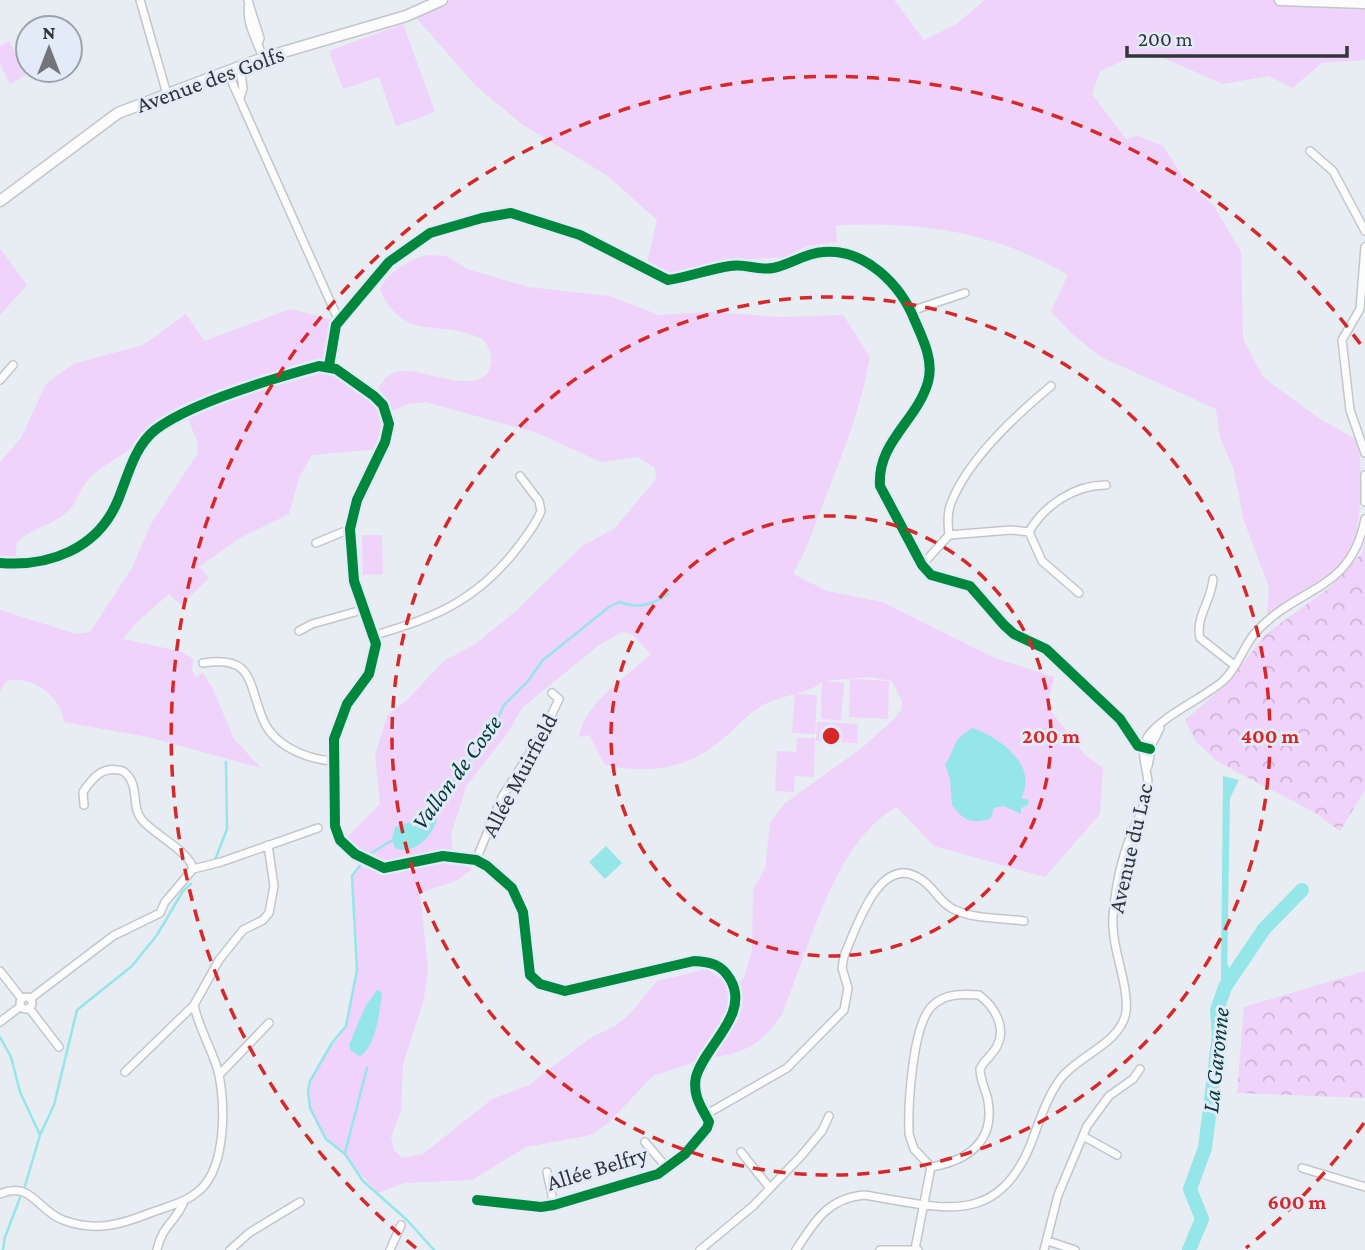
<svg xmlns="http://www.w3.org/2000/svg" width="1365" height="1250" font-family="'Crimson Pro',serif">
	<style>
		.grass { fill: #efd3fa }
		.forest { fill: url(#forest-crowns) }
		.water { fill: #94e6e8 }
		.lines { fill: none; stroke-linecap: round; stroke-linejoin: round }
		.stream { stroke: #94e6e8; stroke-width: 2.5 }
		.canal { stroke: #94e6e8; stroke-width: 8 }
		.river { stroke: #94e6e8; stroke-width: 14 }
		.minor-casing { stroke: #c2c6cb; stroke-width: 10 }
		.secondary-casing { stroke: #c2c6cb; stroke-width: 13 }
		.minor { stroke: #fcfcfd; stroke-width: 7 }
		.secondary { stroke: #fcfcfd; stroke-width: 10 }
		.cycleway-casing { stroke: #e3ebf8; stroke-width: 15 }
		.cycleway { stroke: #00873e; stroke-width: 10 }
		.ring { fill: none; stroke: #d62828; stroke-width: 3.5; stroke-dasharray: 12 9 }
		.labels { text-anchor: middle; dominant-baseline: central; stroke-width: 6; stroke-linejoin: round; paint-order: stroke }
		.street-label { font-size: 23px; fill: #31353a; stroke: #e3ebf8 }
		.water-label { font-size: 24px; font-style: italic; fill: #003939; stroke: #e3ebf8 }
		.centre { fill: #d62828; stroke: #e3ebf8; stroke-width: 3.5 }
		.ring-label { font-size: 21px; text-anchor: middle; font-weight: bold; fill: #d62828; stroke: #e3ebf8; stroke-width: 6; stroke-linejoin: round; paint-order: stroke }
	</style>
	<defs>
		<pattern id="forest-crowns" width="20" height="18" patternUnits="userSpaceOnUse" patternTransform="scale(1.75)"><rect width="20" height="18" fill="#efd3fa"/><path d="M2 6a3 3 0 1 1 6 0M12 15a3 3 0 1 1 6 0" fill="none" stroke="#cdb6d7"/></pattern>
	</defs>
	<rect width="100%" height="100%" fill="#e8ecf3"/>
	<path class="grass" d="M441 0H894L924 40 955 25 985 0H1365V60L1322 63 1292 88 1269 76 1223 84 1164 58 1131 57 1100 71 1092 94 1126 139 1138 136 1163 146 1185 180 1214 206 1241 252 1243 339 1263 377 1317 417 1357 440C1365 481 1360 518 1351 558L1267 616 1269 587 1244 521 1233 467 1220 438 1216 409 1101 357 1071 333 1051 311 1068 275C991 230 923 222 836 225L837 242 807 246 785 257 736 260 675 280 646 267 657 220 608 176 523 125 476 86 412 13Z
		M403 24 435 112 396 126 379 77 343 89 329 51Z
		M9 41 26 75 10 84 0 64V46Z
		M0 248 27 285 0 315Z
		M428 255 446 256 467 269 528 287 609 296 659 315 710 312 780 317 843 315 870 357C861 408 843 453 824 501 814 527 807 550 793 574L827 591 882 602 995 658 1054 677 1047 706 1085 755 1103 768 1100 814 1045 877 934 846 897 807C834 840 809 951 782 1014 761 1045 747 1052 711 1058L737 1012V983L744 978 752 950 753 890 765 869 770 823 784 804 863 747 894 719 901 710 902 701 892 681 869 677 824 681 844 683 841 720 821 719 822 682C810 693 782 695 763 705 747 714 733 731 718 743 683 770 647 774 605 765L589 735 579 737C584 703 628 676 651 654L631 634 622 632 599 645 522 708 507 734 467 785 451 834 453 853C396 852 399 884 346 838L380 804 375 755 387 716 407 700 444 661 474 645 517 610 581 547 615 528 656 479 655 468 638 457 601 462 537 433 426 402 407 404 393 411 378 388C384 379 389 373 399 371 422 367 484 400 491 364 493 354 489 346 482 339 441 318 405 344 380 290 386 273 412 258 428 255Z
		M290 309 333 320 326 354 332 372C349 376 387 409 386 427 386 434 382 443 380 449L312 455 299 478 289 514 238 539 199 567 209 578 181 605 169 594 136 623 123 639 183 652 193 659 192 671 196 677 203 673 212 687 234 739 261 768 148 737 64 722C62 697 31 674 6 681L0 691V610L76 634 90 632 132 568 151 524 198 453 197 440 183 409C161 419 157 426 140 441 124 456 103 463 88 480 79 490 77 504 67 512 51 526 32 528 17 542L15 560 0 559V462L21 438 46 384 73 364 143 345 186 314 204 341Z
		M362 535H382L383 574 363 575Z
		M850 679 889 681 888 719 849 717Z
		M795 694 817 695 815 734 792 733Z
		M817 722 858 724 857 743 816 741Z
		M797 738H815L814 777 796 776 795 772 794 792 775 791 777 751 796 752Z
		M451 860 472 869 458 880 420 893 428 970 424 999 403 1064 401 1111 391 1137 394 1150 402 1158 423 1154 492 1099 529 1085 590 1038 615 1026 630 1014 657 981 707 969 730 985 729 1013 698 1061 653 1076 608 1123 591 1135 526 1147 472 1180 404 1183 378 1193 317 1126 308 1098 313 1074 346 1026 349 1012 358 958 352 876 358 865 374 871 396 873Z"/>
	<path class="forest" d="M1365 538V790L1340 831 1314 812 1218 762 1196 742 1185 720 1225 686 1266 634 1329 588 1363 552Z
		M1365 971V1098L1237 1093 1244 1007Z"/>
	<path class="water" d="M972 728C999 737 1039 765 1021 798L1029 800 1028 805 1021 808V814L1004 806 994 808 991 818C972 825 964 821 952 805L950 779 945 765C959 743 949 744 972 728Z
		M1223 776 1239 780 1230 798 1227 977H1221Z
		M431 807 438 810C439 830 416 857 395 848L392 839 395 827 423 818Z
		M606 846 622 863 605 879 589 862Z
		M377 990 382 992C380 1010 376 1047 360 1056L351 1051 349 1045 365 1007Z"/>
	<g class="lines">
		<path class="stream" d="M435 810 460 771 492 732 504 705 528 681 543 660 609 607 619 602C639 609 651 605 668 594
			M394 839 368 855 352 876 357 970 346 1026 332 1043 310 1081 308 1091 310 1108 326 1139 345 1154 363 1181 407 1220 434 1250
			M215 860 227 829 226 762
			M0 1037 11 1057 20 1092 40 1135 25 1186
			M40 1135 54 1105 77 1010 132 966 157 935 183 891 191 884
			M345 1153 367 1068
			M3 1250 5 1237 21 1195"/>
		<path class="canal" d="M1225 968V987"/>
		<path class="river" d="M1189 1250 1202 1219 1190 1189 1205 1148 1219 1035 1217 1010 1225 987 1264 929 1302 890"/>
		<defs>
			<path id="minor" d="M140 0 167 94
				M248 1 260 38 258 45
				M249 3C245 23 257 40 263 58
				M240 66 243 89 240 98
				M227 71 339 321
				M1310 151 1333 171 1365 231
				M1365 247 1360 309 1342 340 1350 410 1365 453
				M911 311 965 293
				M329 366 336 325 389 262 430 233 482 218 511 213 580 235 668 280C689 277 709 269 730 266 745 263 758 271 773 268 790 265 805 253 823 252 865 248 901 285 915 321 923 339 934 361 928 382 917 421 877 442 880 486L922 565 931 575 970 586 1004 625 1014 634 1046 649 1120 719 1138 746 1150 749
				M0 380 13 365
				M1365 475V502
				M1029 532 1042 561 1079 593
				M949 535 1011 530 1029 532C1044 505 1075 485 1106 485
				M316 543 350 529
				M0 563C49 567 98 549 118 500 128 476 134 447 155 430 190 403 275 378 319 366L336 369 374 396 383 405 389 424 385 442 357 500 350 529 354 581 376 644 369 674 347 704 334 739 335 826 340 840 355 854 384 868 443 856 476 860 487 866 512 888 523 912 530 975 540 984 565 991 694 961C711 962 721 964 730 979 751 1014 705 1045 696 1077 692 1095 702 1108 709 1122L707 1128 685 1154 658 1174 554 1205 541 1207 477 1200
				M922 565 949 535C948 524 947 513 951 503 968 459 1016 415 1051 386
				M1213 579C1212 600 1195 617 1200 638L1234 665
				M299 631 312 624 362 610
				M375 635C435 618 476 600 515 551 524 539 536 525 541 511L539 501 520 476
				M203 663C253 655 248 682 262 717 272 745 305 759 333 761
				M1148 766 1152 744 1160 728
				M84 805 83 792C93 777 103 765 123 771 141 784 130 806 142 820 155 835 190 852 193 869
				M476 860 502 797 544 731 559 699 552 693
				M193 869 221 862 318 828
				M0 971 22 999
				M20 1003a6 6 0 1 1 12 0a6 6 0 1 1-12 0Z
				M30 999 113 936 160 913 165 902 193 869
				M29 1008 59 1047
				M0 1022 21 1006
				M125 1072 194 1005 219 960 243 930 263 920 269 913 274 886 268 845
				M219 1075 269 1023
				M705 1115 787 1068 844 1010 848 988 842 968 844 956C856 929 879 853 919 878 934 886 939 903 955 910 974 919 1003 918 1024 921
				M1083 1136 1117 1155
				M645 1142 667 1168
				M741 1152 769 1187
				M1302 1168 1365 1187
				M547 1172 554 1205
				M0 1194C31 1180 38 1211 63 1220 95 1232 120 1225 150 1213 169 1206 188 1202 202 1188 226 1163 225 1106 219 1075 214 1052 199 1030 194 1005
				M1048 1241 1075 1250
				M915 1249 931 1167 914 1149 909 1134C908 1106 912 1026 932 1006 945 993 963 994 979 995 994 1006 1007 1027 997 1046 993 1055 984 1060 980 1069 980 1080 986 1090 988 1101 995 1142 967 1161 931 1167
				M157 1250C162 1225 177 1221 184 1201
				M230 1250 249 1233 300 1202
				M390 1250 401 1225
				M700 1250 753 1206 801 1156 822 1131 829 1116
				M796 1250C814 1222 828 1198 864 1195 937 1206 995 1230 1030 1146 1039 1123 1046 1098 1061 1078 1079 1055 1121 1043 1126 1012 1129 983 1111 949 1113 917 1115 890 1121 860 1131 835 1137 820 1146 806 1148 790 1150 773 1138 754 1147 738 1159 717 1204 698 1223 681 1237 669 1243 647 1255 633 1298 585 1351 593 1365 519
				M880 1250H918
				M1044 1250 1058 1195 1087 1126 1109 1096 1133 1079 1140 1069"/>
			<path id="secondary" d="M1280 0 1365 3
				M0 201 118 113 263 58 406 16 442 0"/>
		</defs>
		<use href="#minor" class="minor-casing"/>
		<use href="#secondary" class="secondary-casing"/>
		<use href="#minor" class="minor"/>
		<use href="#secondary" class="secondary"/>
		<defs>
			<path id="cycleway" d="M329 366 336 325 389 262 430 233 482 218 511 213 580 235 668 280C689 277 709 269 730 266 745 263 758 271 773 268 790 265 805 253 823 252 865 248 901 285 915 321 923 339 934 361 928 382 917 421 877 442 880 486L922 565 931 575 970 586 1004 625 1014 634 1046 649 1120 719 1138 746 1150 749
				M0 563C49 567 98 549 118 500 128 476 134 447 155 430 190 403 275 378 319 366L336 369 374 396 383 405 389 424 385 442 357 500 350 529 354 581 376 644 369 674 347 704 334 739 335 826 340 840 355 854 384 868 443 856 476 860 487 866 512 888 523 912 530 975 540 984 565 991 694 961C711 962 721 964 730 979 751 1014 705 1045 696 1077 692 1095 702 1108 709 1122L707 1128 685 1154 658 1174 554 1205 541 1207 477 1200"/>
		</defs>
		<use href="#cycleway" class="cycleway-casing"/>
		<use href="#cycleway" class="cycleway"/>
	</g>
	<g class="ring">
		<circle cx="831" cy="736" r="220"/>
		<circle cx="831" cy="736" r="439"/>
		<path d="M1364 1123A659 659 0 0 1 1246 1248M416 1248A659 659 0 1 1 1364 349"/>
	</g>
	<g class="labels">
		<g class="street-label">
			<text transform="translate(210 79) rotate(-20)">Avenue des Golfs</text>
			<text transform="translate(519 775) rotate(-62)">Allée Muirfield</text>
			<text transform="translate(1130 848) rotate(-77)">Avenue du Lac</text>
			<text transform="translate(597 1168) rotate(-17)">Allée Belfry</text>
		</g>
		<g class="water-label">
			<text transform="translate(456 772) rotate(-54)">Vallon de Coste</text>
			<text transform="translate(1215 1060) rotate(-84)">La Garonne</text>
		</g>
	</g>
	<circle cx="831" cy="736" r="10" class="centre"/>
	<g class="ring-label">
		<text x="1051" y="743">200 m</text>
		<text x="1270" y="743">400 m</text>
		<text x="1297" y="1209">600 m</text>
	</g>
	<g transform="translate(49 49)"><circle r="33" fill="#e3ebf8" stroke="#9ca2ac" stroke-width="2"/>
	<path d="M0-5L12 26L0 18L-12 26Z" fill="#71757b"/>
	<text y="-10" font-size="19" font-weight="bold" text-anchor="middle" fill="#31353a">N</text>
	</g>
	<path d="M1127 46v10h220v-10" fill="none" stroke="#31353a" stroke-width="3.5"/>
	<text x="1138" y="46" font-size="21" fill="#31353a" stroke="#e3ebf8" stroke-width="5" paint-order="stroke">200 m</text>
</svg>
